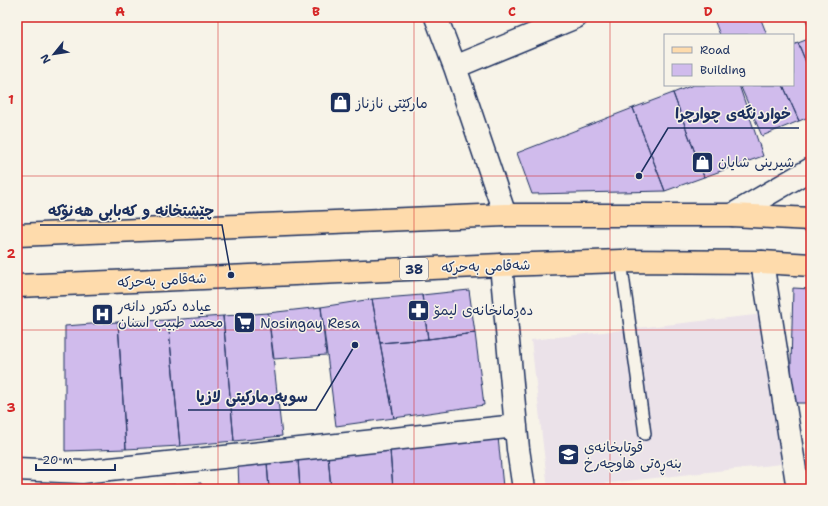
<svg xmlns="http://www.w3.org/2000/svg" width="828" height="506" font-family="'Shantell Sans','Playpen Sans Arabic',sans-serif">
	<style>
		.built { fill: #ebe2e9 }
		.building { fill: #d0bbec; stroke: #1b2f5e }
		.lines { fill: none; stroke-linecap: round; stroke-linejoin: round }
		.service-casing { stroke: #1b2f5e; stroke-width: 14 }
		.minor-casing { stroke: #1b2f5e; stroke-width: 25 }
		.primary-casing { stroke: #1b2f5e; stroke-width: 25 }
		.service { stroke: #f7f3e8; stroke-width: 11 }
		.minor { stroke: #f7f3e8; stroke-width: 22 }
		.primary { stroke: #fedbac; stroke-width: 22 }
		.grid { fill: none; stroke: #d62828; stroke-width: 1; stroke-opacity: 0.55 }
		.labels { text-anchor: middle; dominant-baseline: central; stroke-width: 3; stroke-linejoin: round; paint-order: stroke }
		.shield { fill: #f7f3e8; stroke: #5d6a87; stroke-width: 1 }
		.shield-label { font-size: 13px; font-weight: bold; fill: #1b2f5e }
		.poi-label { font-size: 14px; fill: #1b2f5e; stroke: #f7f3e8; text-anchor: start }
		.street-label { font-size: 14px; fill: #1b2f5e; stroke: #f7f3e8 }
		.leader { fill: none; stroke: #1b2f5e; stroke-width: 1.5 }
		.callout-dot { fill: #1b2f5e; stroke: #f7f3e8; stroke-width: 1.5 }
		.callout-label { font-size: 15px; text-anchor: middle; font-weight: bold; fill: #1b2f5e; stroke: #f7f3e8; stroke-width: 3; stroke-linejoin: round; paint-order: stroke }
		.neatline { fill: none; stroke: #d62828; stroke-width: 1.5 }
		.grid-label { font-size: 13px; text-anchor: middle; font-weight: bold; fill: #d62828 }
	</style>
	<rect width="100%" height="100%" fill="#f7f3e8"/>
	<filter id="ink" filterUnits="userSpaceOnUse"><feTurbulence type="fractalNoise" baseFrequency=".025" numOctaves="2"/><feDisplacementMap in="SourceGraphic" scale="8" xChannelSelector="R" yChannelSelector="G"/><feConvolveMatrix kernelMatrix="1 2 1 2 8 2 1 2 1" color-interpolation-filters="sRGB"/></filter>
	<g filter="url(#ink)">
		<path class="built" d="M764 314 781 464 556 489H548L531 340Z"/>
		<path class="building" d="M713 17H760L767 35H720Z
			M805 17H811V32Z
			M811 38V74L798 43Z
			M798 43 811 74V116L799 121 783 85H793V45Z
			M693 85H739L763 156 704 177 673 93Z
			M740 85H783L799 121 762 136Z
			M673 93 704 177 665 191 633 108Z
			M633 108 665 191 532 194 517 153Z
			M793 288 811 289V403H790Z
			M469 290 475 333 428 339 422 295Z
			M422 295 428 339 380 343 372 299Z
			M372 299 394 418 336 426 321 307Z
			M321 307 326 355 274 359 268 313Z
			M268 313 282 436 234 441 223 316Z
			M223 316 234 441 180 446 168 320Z
			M168 320 180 446 126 449 118 322Z
			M118 322 126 449 65 451V326Z
			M475 333 484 405 394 418 380 343 428 339Z
			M498 437 503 487 486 489H393L390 450Z
			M390 450 393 489H331L328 455Z
			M328 455 331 489H300L298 459Z
			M298 459 300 489H269L267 462Z
			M267 462 269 489H239L238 464Z
			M201 483 202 489H168V485Z
			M168 485V489H138V487Z"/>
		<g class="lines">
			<defs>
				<path id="service" d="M621 261 645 434"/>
				<path id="minor" d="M436 17 455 67 505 215
					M455 67 576 17
					M732 215 811 169
					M762 262 798 489
					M501 265 518 449 524 489
					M17 469 82 472 516 426"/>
				<path id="primary" d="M17 235 505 215H732L811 219
					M17 286 501 265 621 261 762 262 811 265"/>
			</defs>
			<use href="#service" class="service-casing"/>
			<use href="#minor" class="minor-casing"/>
			<use href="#primary" class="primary-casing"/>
			<use href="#service" class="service"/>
			<use href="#minor" class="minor"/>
			<use href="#primary" class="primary"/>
		</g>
	</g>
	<path class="grid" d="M218 17V489M414 17V489M610 17V489M17 176H811M17 330H811"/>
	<defs>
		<symbol id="shop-square" viewBox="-11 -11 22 22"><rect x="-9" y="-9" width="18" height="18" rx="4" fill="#1b2f5e" stroke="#f7f3e8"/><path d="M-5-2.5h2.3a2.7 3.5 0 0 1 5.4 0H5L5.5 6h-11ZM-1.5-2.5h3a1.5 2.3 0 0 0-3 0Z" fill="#fff"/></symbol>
		<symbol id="pharmacy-square" viewBox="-11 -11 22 22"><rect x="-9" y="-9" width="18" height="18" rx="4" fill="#1b2f5e" stroke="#f7f3e8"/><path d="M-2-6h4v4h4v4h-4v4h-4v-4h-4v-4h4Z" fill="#fff"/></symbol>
		<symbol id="hospital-square" viewBox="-11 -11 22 22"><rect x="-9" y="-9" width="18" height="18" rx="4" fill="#1b2f5e" stroke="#f7f3e8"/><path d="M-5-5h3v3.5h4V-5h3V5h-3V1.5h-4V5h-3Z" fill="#fff"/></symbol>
		<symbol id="supermarket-square" viewBox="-11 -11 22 22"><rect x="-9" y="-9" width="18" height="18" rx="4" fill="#1b2f5e" stroke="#f7f3e8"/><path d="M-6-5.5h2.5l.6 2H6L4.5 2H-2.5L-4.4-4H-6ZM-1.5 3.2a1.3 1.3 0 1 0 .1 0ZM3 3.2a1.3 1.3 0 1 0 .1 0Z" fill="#fff"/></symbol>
		<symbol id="school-square" viewBox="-11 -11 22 22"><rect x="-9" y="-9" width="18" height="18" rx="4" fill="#1b2f5e" stroke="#f7f3e8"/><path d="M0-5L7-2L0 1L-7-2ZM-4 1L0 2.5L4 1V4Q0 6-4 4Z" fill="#fff"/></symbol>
	</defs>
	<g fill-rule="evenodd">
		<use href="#shop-square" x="328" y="90" width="25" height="25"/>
		<use href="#shop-square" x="690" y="150" width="25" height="25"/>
		<use href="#pharmacy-square" x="406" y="298" width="25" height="25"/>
		<use href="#hospital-square" x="90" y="302" width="25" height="25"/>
		<use href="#supermarket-square" x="232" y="310" width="25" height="25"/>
		<use href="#school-square" x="556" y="442" width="25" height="25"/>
	</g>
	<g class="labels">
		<rect class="shield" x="400" y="258" width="28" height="22" rx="3"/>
		<g class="shield-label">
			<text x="414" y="269">38</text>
		</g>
		<g class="poi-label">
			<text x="356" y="103">مارکێتی نازناز</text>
			<text x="718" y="162">شیرینی شایان</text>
			<text x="118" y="306">عياده دكتور دانەر<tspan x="118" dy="16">محمد طبيب اسنان</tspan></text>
			<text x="434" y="310">دەرمانخانەی لیمۆ</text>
			<text x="260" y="323">Nosingay Resa</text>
			<text x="584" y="447">قوتابخانەی<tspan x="584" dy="16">بنەڕەتی هاوچەرخ</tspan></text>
		</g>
		<g class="street-label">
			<text transform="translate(486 266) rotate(-2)">شەقامی بەحرکە</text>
			<text transform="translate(162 280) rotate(-3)">شەقامی بەحرکە</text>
		</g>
	</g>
	<path class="leader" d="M639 176L668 128H799M231 275L222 225H40M355 345L316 410H188"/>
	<g class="callout-dot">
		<circle cx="639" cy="176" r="4"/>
		<circle cx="231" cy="275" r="4"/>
		<circle cx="355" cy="345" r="4"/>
	</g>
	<g class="callout-label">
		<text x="733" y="119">خواردنگەی چوارچرا</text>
		<text x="131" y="216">چێشتخانە و کەبابی هەنۆکە</text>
		<text x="252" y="402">سوپه‌رمارکیتی لازیا</text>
	</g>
	<rect width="828" height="506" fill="none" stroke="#f7f3e8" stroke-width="44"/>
	<rect x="664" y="34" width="130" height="52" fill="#f7f3e8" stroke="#9fa5b1"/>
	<rect x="672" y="47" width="20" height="6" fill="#fedbac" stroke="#9fa5b1"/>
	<text x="700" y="54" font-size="12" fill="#1b2f5e">Road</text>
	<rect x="672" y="64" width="20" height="12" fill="#d0bbec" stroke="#9fa5b1"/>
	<text x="700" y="74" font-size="12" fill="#1b2f5e">Building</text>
	<g transform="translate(54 54) rotate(240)" stroke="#f7f3e8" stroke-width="3" paint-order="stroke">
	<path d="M0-3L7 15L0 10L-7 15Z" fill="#1b2f5e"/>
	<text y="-6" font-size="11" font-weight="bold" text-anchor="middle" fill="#1b2f5e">N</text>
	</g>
	<path d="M36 464v6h79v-6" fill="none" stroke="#1b2f5e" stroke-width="2"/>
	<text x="42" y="464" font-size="12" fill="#1b2f5e" stroke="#f7f3e8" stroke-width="3" paint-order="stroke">20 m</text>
	<rect x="22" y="22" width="784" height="462" class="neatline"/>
	<g class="grid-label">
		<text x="120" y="16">A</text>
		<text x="316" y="16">B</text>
		<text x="512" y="16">C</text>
		<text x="708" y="16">D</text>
		<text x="11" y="104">1</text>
		<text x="11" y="258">2</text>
		<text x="11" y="412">3</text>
	</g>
</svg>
